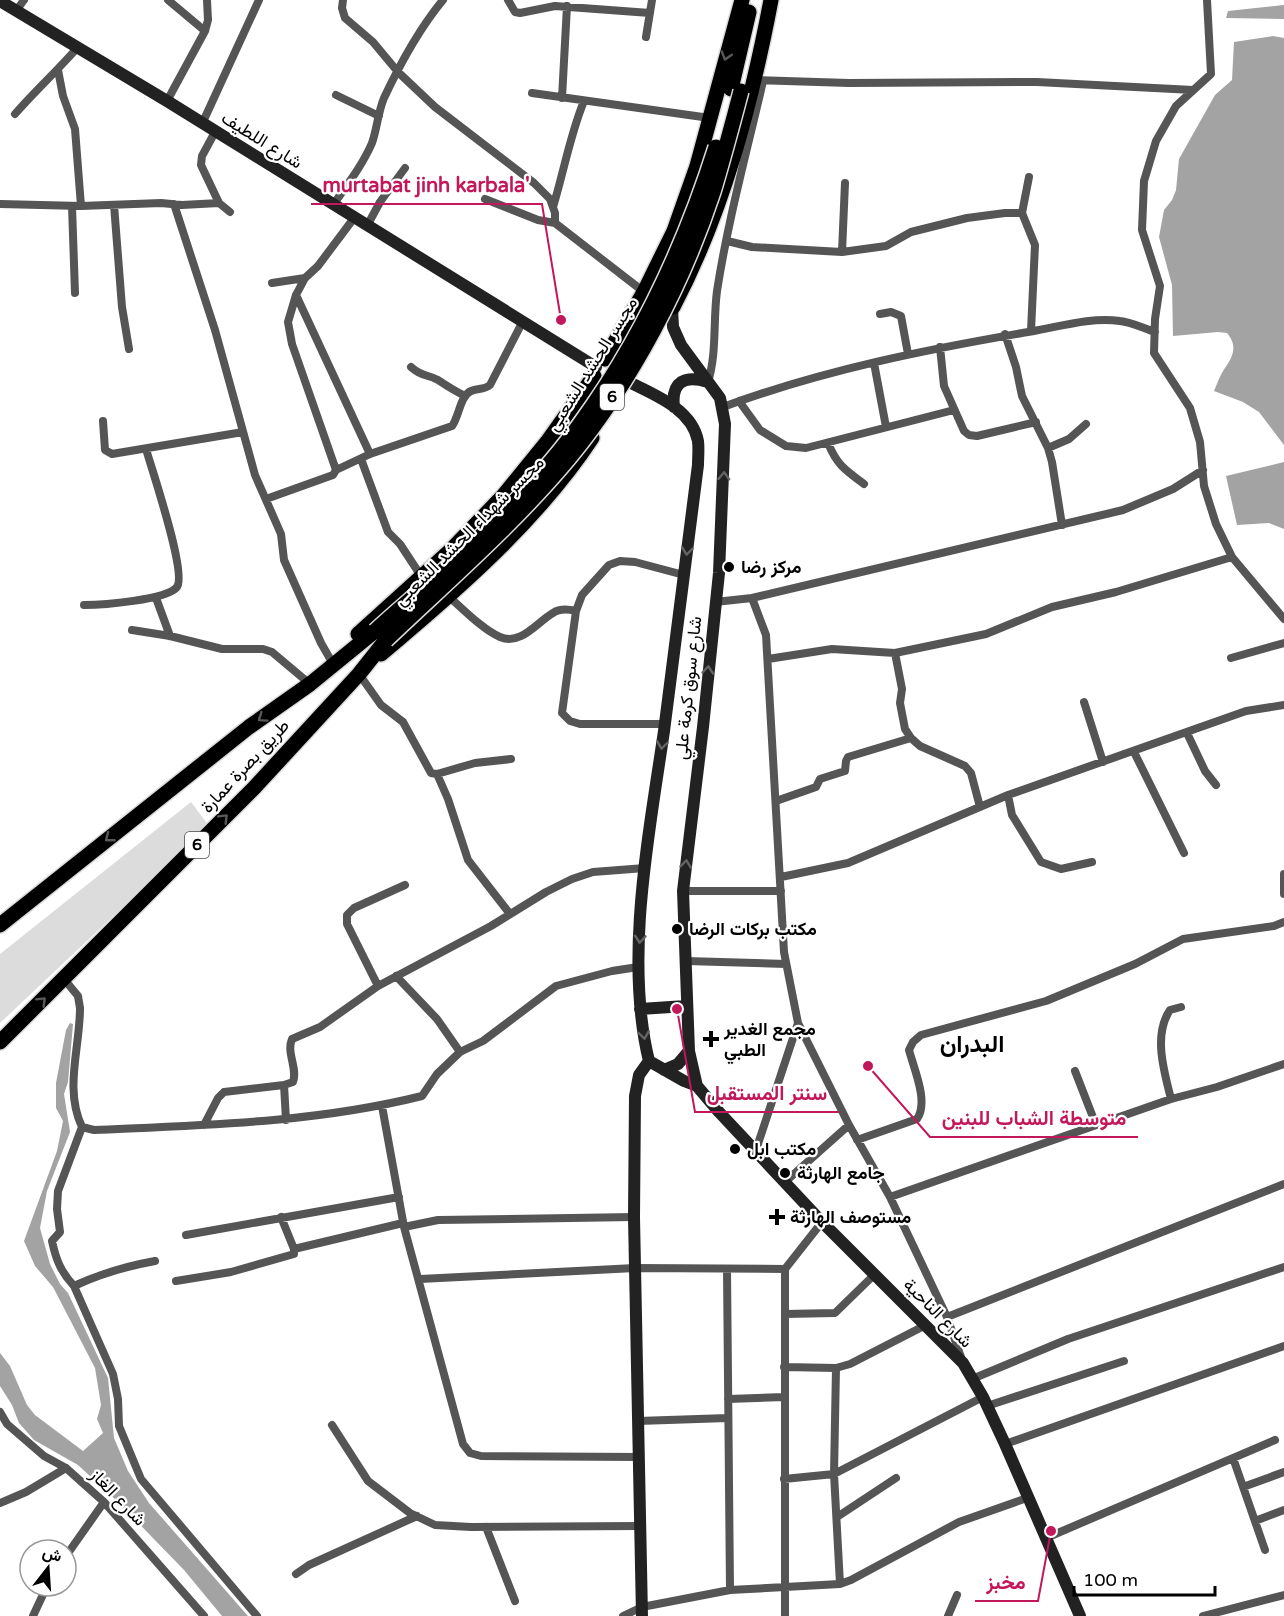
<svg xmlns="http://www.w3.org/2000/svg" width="1284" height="1616" font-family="'Varela Round',Vazirmatn,sans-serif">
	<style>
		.green { fill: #dcdcdc }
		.water { fill: #a3a3a3 }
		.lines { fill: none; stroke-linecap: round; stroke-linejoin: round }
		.highway-casing { stroke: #dbdbdb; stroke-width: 18 }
		.street { stroke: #555; stroke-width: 8 }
		.secondary { stroke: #222; stroke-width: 12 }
		.highway { stroke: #000; stroke-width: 15 }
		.highway-bridge-casing { stroke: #dbdbdb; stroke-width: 18; stroke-linecap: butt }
		.highway-bridge { stroke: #000; stroke-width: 15 }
		.oneway { stroke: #595959 }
		.oneway2 { stroke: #646464 }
		.poi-dot { fill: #000; stroke: #fff; stroke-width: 2 }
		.labels { text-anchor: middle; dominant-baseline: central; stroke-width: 4.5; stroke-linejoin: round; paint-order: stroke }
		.shield { fill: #fff; stroke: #4c4c4c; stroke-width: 1.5 }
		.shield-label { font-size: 16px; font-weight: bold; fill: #000 }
		.street-label { font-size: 18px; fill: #000; stroke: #fff }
		.poi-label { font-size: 18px; font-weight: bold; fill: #000; stroke: #fff; text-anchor: start }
		.district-label { font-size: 24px; font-weight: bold; fill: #000; stroke: #fff }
		.leader { fill: none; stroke: #c2185b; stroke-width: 2 }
		.callout-dot { fill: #c2185b; stroke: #fff; stroke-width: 2 }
		.callout-label { font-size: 20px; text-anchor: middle; font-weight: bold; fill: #c2185b; stroke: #fff; stroke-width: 4.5; stroke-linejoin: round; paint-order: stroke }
	</style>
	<rect width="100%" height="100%" fill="#fff"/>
	<path class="green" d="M191 802 209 826 0 1023V954Z"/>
	<path class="water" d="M1284 5V19L1226 18 1228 11Z
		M1273 36 1284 38V445L1259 412 1243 402 1214 391C1217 384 1220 375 1225 368 1233 356 1238 346 1227 333L1218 332 1173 336 1172 285 1159 237 1164 210 1172 200 1176 190 1179 159 1215 95 1232 80 1234 42Z
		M1284 462V529L1269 523 1237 525 1226 476Z
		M70 1023 73 1024 68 1082 64 1094 70 1132 47 1191 40 1228 50 1264 60 1284 68 1293 108 1378 114 1438 128 1471 149 1503 248 1616H222L184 1570 117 1501 78 1465 34 1440 19 1423 12 1405 0 1386V1353L10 1366 27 1405 35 1415 83 1451 103 1433 97 1419 101 1405 95 1368 53 1287 35 1266 24 1241 57 1151 63 1121 56 1108V1083L66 1030Z"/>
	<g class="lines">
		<defs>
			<path id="highway" d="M731 89 749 12
				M673 307C723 212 751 105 771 0
				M605 359 644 292 674 231 697 166 742 0
				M358 634 452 549 503 496 547 442 594 376
				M381 654C456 591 538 520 592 438
				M0 925 249 727 310 684 375 631
				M0 1042 254 788 359 674 386 640"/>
		</defs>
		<use href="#highway" class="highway-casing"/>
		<path class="street" d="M168 0 205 31
			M343 0 342 8 345 18 373 42 398 72 435 107 534 183 550 199 555 213V223L644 292
			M508 0 515 12 520 13 555 6 650 13
			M1207 0 1211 74 1176 106 1156 141 1144 181 1142 230 1160 286 1155 319 1154 353 1190 408 1200 442 1204 486 1216 524 1232 557 1284 619
			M16 11 24 0
			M646 37 652 0
			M58 70 63 96 75 129 81 206
			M753 80 849 83 1037 82 1193 90
			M532 93 710 118
			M336 95 379 116
			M562 98 567 6
			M167 101 205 31 208 20 207 0
			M15 114C35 91 58 70 78 47
			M202 124 259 0
			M215 132 202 156 201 165 219 203 230 212
			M1029 177 1022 213 1035 245 1031 331
			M485 199 538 220 555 223
			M0 204 81 206 161 203 182 205 219 203
			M174 204 215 330 255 475 281 534 284 560 321 643 333 664
			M114 205 122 307 129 349
			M333 205C347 185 362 166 372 143 377 129 378 112 384 98 400 64 419 29 443 0
			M72 206 75 293
			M553 207C564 171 570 135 584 101
			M367 226 380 202 405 168
			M727 241 752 247 842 252 886 246 911 232 967 218 1005 213H1022
			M842 252 845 183
			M272 283 305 278
			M296 295 370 454
			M880 314 891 312 901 316 908 354
			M1005 334 1016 367 1022 396 1048 448 1052 462 1062 525
			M940 347 944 386 964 431 969 435 977 436 1036 422
			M874 363 886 427
			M411 367C422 377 427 374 438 380 447 386 455 391 465 396
			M708 382C717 353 713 321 717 291 728 220 747 151 763 81
			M739 401 760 430 786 446 806 448 954 410
			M723 407C823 370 928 349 1034 331 1062 326 1091 317 1120 321 1131 322 1143 328 1155 332
			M103 421 105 450 112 454 243 432
			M828 443C837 465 845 470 864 484
			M1048 448 1069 439 1086 424
			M361 459 388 532 400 544 421 576
			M336 470 292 344 288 322 296 295 305 278 318 266 354 218
			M266 499 333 475 336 470 370 454 452 426C459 417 460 396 471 391 478 388 484 390 490 385L523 321
			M447 595C462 608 483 630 500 637 521 646 537 622 553 613 560 608 568 609 576 611
			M156 598 170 636
			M752 598 766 635 784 952 798 1023 849 1125 890 1197 947 1317 962 1360
			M715 602 752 598 1123 510 1173 489 1203 470
			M84 605C102 605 167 600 177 587 187 573 152 470 146 449
			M132 630 170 636 222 649H263L272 652 310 684
			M895 653 902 689 900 703 905 729 911 738 920 746 965 766 971 773 980 807
			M1231 658 1284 643
			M768 659 832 649 895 653 986 634 1052 607 1116 592 1232 557
			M359 674 381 705 403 722 431 773 437 774 475 763 511 759
			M1084 702 1103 762
			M665 724H580L570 721 562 713 576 611 582 595 609 565 620 561 635 562 684 575
			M1187 733 1205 771 1216 785
			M1134 752 1184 853
			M437 774 448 799 468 860 510 914
			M1008 795 1012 815 1041 862 1061 869 1092 862
			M776 801 816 787 820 779 845 771 846 761 848 757 911 738
			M1284 874V894
			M781 877 848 863 1008 795 1246 711 1284 705
			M683 891H781
			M686 961 786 964
			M396 976 437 1019 460 1052
			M64 979 78 996 80 1008C80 1048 64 1089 82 1127L58 1191 57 1209 60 1232 52 1241C56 1260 61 1272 74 1286L113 1374 118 1399 119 1426 141 1479 257 1616
			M378 986 347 924V915L354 908 405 885
			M1075 1071 1096 1125
			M284 1085 286 1120
			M1171 1099C1164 1071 1153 1035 1170 1010L1181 1007
			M382 1106 404 1227 463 1444 470 1453 481 1456 639 1457
			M204 1125 218 1098 224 1092 284 1085 293 1082C298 1068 286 1053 292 1039L320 1027 378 986 491 926 546 892 572 879 593 872 645 868
			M82 1127 94 1130C204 1125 314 1123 422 1096L437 1074 460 1052 483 1041 556 986 612 971 638 967
			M857 1140 917 1119C929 1102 914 1069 909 1050L913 1042 921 1035 1046 1001 1135 964 1183 939 1274 926 1284 922
			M756 1150 798 1023
			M785 1182 849 1125
			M890 1197 1171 1099 1217 1087 1284 1064
			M404 1227 438 1220 634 1217
			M186 1235 399 1197
			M294 1249 403 1223
			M785 1269V1616
			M727 1270 730 1590
			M420 1279 635 1268 785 1269 822 1222
			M176 1281 231 1272 294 1254V1249L281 1217
			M74 1286C100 1274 127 1266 155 1261
			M785 1314 835 1313 874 1275
			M947 1317 1284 1184
			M784 1367 836 1368
			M972 1379 1068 1339 1284 1267
			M728 1399 784 1397
			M987 1406 1124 1361
			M0 1412 7 1424 44 1456 66 1468 104 1502 204 1616
			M638 1421 728 1418
			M332 1425 368 1481 410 1513 435 1525 471 1527 640 1526
			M1005 1444 1284 1346
			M1233 1458 1265 1550
			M784 1479 834 1474 983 1397
			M1243 1487 1284 1472
			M0 1503 26 1492 66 1468
			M837 1517 896 1478
			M1255 1521 1284 1510
			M486 1527 515 1601
			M1046 1538 1275 1440
			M66 1556 104 1502
			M296 1574 309 1565 417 1516
			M840 1584 834 1474 836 1368 850 1364 924 1326
			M33 1616 47 1586
			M623 1616 642 1607 730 1590 840 1584 851 1580 959 1522 1027 1498
			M948 1616 957 1595
			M1203 1616 1284 1595"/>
		<path class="secondary" d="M0 1 167 101 596 367
			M672 308 673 327 681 345 720 398 725 424 719 573 703 727 683 891 689 1051 697 1086 719 1112 822 1222 963 1363 983 1397 1005 1444 1080 1616
			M629 382C655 395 692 409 698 441 699 449 698 458 698 465 686 554 676 643 664 731 649 834 624 959 649 1061
			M674 407C671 381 685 375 708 382
			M640 1009 686 1006
			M649 1061 684 1081 697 1086
			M664 1070 678 1064 689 1051
			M642 1616 634 1217 635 1096 639 1075 649 1061"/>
		<use href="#highway" class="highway"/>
		<defs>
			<path id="highway-bridge" d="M375 631C413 596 454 564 490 527 522 495 554 461 580 424 641 340 685 245 716 147
				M386 640C448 581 514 524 569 458 632 381 682 286 713 192 723 159 732 125 741 91"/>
		</defs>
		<use href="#highway-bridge" class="highway-bridge-casing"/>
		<use href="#highway-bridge" class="highway-bridge"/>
	</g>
	<defs><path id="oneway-chevron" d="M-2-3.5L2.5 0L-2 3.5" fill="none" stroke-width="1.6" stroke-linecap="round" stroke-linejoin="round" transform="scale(1.5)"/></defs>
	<g class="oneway">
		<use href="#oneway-chevron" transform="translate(726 56) rotate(107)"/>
		<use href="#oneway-chevron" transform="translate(262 718) rotate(145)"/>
		<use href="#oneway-chevron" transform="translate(224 818) rotate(-45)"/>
		<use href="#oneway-chevron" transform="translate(109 838) rotate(142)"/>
		<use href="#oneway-chevron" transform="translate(42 1001) rotate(-45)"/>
	</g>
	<g class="oneway2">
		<use href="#oneway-chevron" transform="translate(724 476) rotate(-88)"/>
		<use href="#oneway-chevron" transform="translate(687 551) rotate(97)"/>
		<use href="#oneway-chevron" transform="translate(708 670) rotate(-85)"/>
		<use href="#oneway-chevron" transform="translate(662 745) rotate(98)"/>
		<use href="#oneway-chevron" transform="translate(686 864) rotate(-83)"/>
		<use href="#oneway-chevron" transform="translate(640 939) rotate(94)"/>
		<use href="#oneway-chevron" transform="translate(644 1035) rotate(82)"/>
	</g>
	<g class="poi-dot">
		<circle cx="729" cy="567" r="6"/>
		<circle cx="677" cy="929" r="6"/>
		<path d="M708 1030h6v6h6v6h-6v6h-6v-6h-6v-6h6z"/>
		<circle cx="735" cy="1149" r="6"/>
		<circle cx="785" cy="1173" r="6"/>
		<path d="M774 1208h6v6h6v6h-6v6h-6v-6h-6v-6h6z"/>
	</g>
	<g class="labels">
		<g class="shield">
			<rect x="600" y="384" width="24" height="26" rx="4.5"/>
			<rect x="185" y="832" width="24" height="26" rx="4.5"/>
		</g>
		<g class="shield-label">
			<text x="612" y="397">6</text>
			<text x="197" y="845">6</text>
		</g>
		<g class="street-label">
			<text transform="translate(262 140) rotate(32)">شارع اللطيف</text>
			<text transform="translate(592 364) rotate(-58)">مجسر الحشد الشعبي</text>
			<text transform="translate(469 531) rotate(-45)">مجسر شهداء الحشد الشعبي</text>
			<text transform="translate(688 688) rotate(-84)">شارع سوق كرمة علي</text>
			<text transform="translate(245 766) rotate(-47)">طريق بصرة عمارة</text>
			<text transform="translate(938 1313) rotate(45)">شارع الناحية</text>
			<text transform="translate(118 1497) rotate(46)">شارع الغاز</text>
		</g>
		<g class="poi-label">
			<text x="741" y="567">مركز رضا</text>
			<text x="689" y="929">مكتب بركات الرضا</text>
			<text x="724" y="1029">مجمع الغدير<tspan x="724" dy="21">الطبي</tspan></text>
			<text x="747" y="1149">مكتب ابل</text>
			<text x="797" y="1173">جامع الهارثة</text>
			<text x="790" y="1217">مستوصف الهارثة</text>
		</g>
		<g class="district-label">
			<text x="972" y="1044">البدران</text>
		</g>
	</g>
	<path class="leader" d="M561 320L542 204H311M677 1009L695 1112H839M868 1066L930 1137H1138M1051 1531L1038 1601H975"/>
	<g class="callout-dot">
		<circle cx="561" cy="320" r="6"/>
		<circle cx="677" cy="1009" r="6"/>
		<circle cx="868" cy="1066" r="6"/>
		<circle cx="1051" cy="1531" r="6"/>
	</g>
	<g class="callout-label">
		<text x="426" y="192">murtabat jinh karbala'</text>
		<text x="767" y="1100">سنتر المستقبل</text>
		<text x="1034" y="1125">متوسطة الشباب للبنين</text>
		<text x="1006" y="1589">مخبز</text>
	</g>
	<g transform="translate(48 1568) rotate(17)"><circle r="28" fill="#ffffff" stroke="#999999" stroke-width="1.5"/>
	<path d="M0-4.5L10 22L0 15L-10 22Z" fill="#000000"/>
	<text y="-9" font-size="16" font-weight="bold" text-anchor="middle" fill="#000000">ش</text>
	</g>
	<path d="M1074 1586v9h141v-9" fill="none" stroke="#000000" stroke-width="3"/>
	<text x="1083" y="1586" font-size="18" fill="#000000" stroke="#ffffff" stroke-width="4.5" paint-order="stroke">100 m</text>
</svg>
